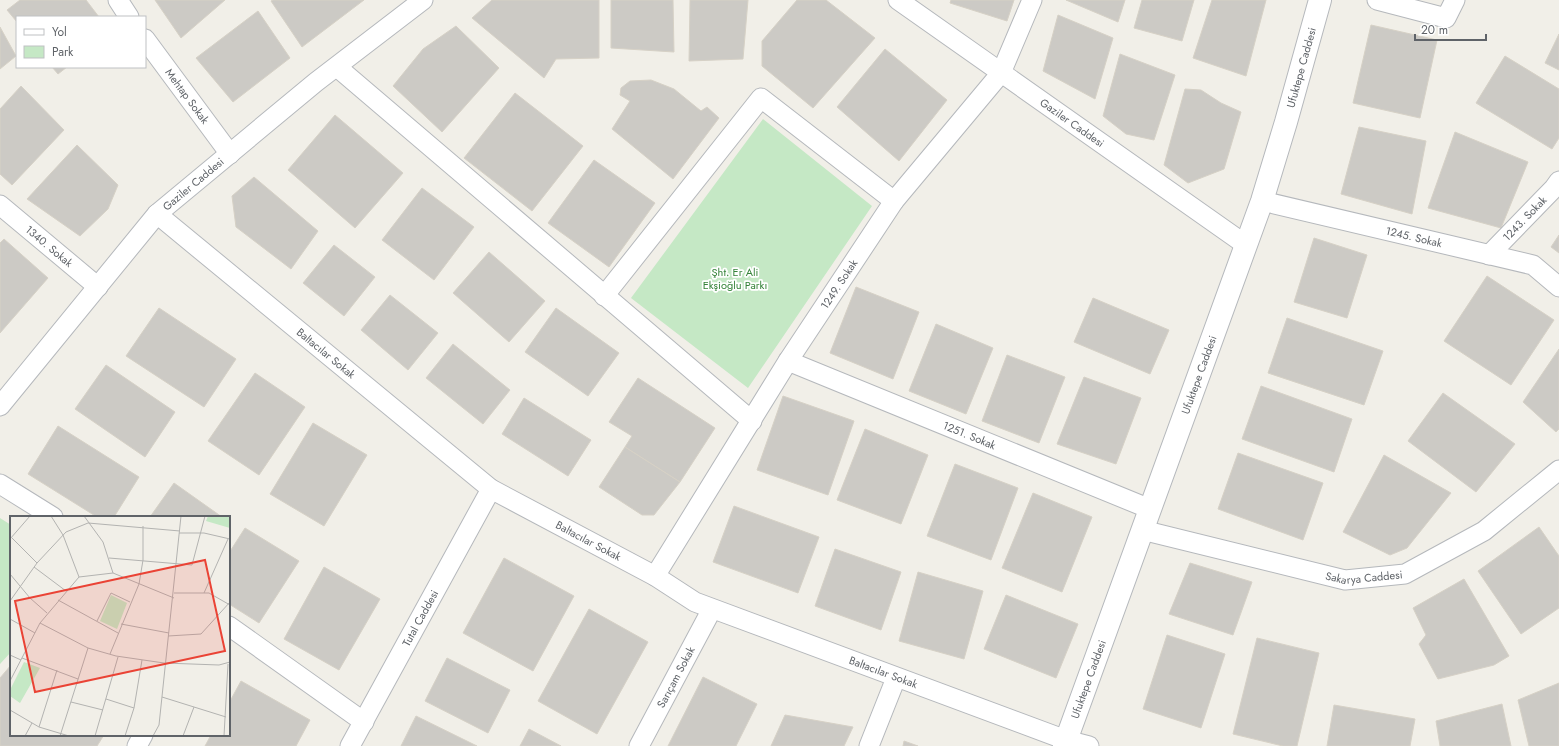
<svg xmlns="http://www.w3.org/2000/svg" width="1559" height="746" font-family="Jost,sans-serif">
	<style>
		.green { fill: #c5e8c5 }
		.building { fill: #cccac5; stroke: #d6d1c6 }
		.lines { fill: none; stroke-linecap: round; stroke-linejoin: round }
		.minor-casing { stroke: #b5b8bc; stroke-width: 21 }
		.tertiary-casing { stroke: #b5b8bc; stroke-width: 24 }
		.minor { stroke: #fff; stroke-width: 19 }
		.tertiary { stroke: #fff; stroke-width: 22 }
		.labels { text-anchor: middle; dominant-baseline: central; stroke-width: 3.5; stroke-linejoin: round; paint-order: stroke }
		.street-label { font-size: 11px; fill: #5f6368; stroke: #fff }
		.park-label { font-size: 11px; fill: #348238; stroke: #fff }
		.inset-road { fill: none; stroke: #b3b3b1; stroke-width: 1 }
		.view { fill: #ea4335; fill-opacity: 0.15; stroke: #ea4335; stroke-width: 2 }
		.inset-edge { fill: none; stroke: #5f6368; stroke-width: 2 }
	</style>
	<rect width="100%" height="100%" fill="#f1efe8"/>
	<path class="green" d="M763 119 872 206 748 388 631 298Z
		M0 518 11 525V652L0 664Z"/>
	<path class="building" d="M20 0H86L99 17H17V22L7 10Z
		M155 0H225L181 38Z
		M273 0H364L302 47 271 1Z
		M492 0H599V58L556 59 544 78 472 18Z
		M611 0H673L674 52 611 48Z
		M690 0H748L743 59 689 61Z
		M797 0H826L875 38 813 108 762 66V41Z
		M951 0H1014L1007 21 950 3Z
		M1066 0H1125L1118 22Z
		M1142 0H1194L1182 41 1134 28Z
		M1212 0H1266L1246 76 1193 58Z
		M258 11 290 58 233 102 196 58Z
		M1058 15 1113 38 1095 99 1043 71Z
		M1371 25 1437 40 1420 118 1353 103Z
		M456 26 499 68 442 132 393 86 423 49Z
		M0 27 16 56 0 69Z
		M1559 34V70L1545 63Z
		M885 49 947 100 899 161 837 107Z
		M1120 54 1175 75 1154 140 1126 134 1103 116Z
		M1505 56 1559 89V138L1552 149 1476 103Z
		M52 67H67L58 74Z
		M651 80 674 89 701 111 707 107 719 118 673 179 612 129 630 101 620 95 621 88 630 81Z
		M21 86 64 130 12 185 0 174V109Z
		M1185 89 1201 90 1221 103 1241 112 1224 169 1188 183 1164 165Z
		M515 93 583 146 532 211 464 158Z
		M335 115 403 173 355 228 288 170Z
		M1359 127 1426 141 1412 214 1341 194Z
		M1455 132 1528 162 1501 228 1428 208Z
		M77 145 118 185 108 209 80 236 27 199Z
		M594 160 655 203 609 267 548 223Z
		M254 177 318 231 291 269 236 227 232 196Z
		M422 188 474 227 434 280 382 240Z
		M1559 235V253L1551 247Z
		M1314 238 1367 255 1347 318 1294 302Z
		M4 239 48 278 0 333V243Z
		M334 245 375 277 344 316 303 283Z
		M489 252 545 301 509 342 453 293Z
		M1487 276 1554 320 1511 385 1444 341Z
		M856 287 919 312 893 379 830 353Z
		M390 295 438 333 408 370 361 330Z
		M1093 298 1169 330 1150 374 1074 342Z
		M159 308 236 359 204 407 126 356Z
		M556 308 619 353 588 396 525 352Z
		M1287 318 1383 351 1364 405 1268 373Z
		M936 324 993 348 966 414 909 391Z
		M453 344 510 390 483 424 426 378Z
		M1559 349V429L1556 432 1523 402Z
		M1007 355 1065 377 1039 443 982 421Z
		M106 365 175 412 145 457 75 409Z
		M255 373 305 407 259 475 208 441Z
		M1084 377 1141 398 1116 464 1057 444Z
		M638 378 715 428 680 482 625 447 632 436 609 422Z
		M1261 386 1352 419 1334 472 1242 439Z
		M1443 393 1515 444 1476 492 1408 441Z
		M783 396 854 421 828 495 757 470Z
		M524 398 591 440 568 476 502 434Z
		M313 423 367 455 324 526 270 494Z
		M58 426 139 477 114 517H97L28 474Z
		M865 429 928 455 901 524 837 500Z
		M625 447 680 482 654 515H642L599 487Z
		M1238 453 1323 483 1303 540 1218 509Z
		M1384 455 1451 493 1407 548 1390 555 1343 532Z
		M955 464 1018 488 991 560 927 536Z
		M174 483 222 517H150Z
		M1033 493 1092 517 1062 592 1002 568Z
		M734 506 819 537 798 593 713 562Z
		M1539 527 1559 556V608L1521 634 1478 571Z
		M245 528 299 561 259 623 229 604V553Z
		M835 549 901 572 881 630 815 606Z
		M504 558 574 596 533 671 463 633Z
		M1190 563 1252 582 1233 635 1169 614Z
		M324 567 380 599 339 670 284 639Z
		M918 572 983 591 964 659 899 641Z
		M1464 579 1509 656 1494 665 1438 679 1419 644 1426 635 1413 608Z
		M1006 595 1078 624 1056 678 984 649Z
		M589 609 648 642 597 734 538 701Z
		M1167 635 1225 654 1201 728 1143 709Z
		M1257 638 1319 653 1297 746H1283L1233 734Z
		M447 658 510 690 488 733 425 701Z
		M11 665V735H104L97 746H0V678Z
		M703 677 757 704 736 746H668Z
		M241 681 310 720 296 746H205L211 735H229V703Z
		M1559 683V746H1529L1518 700Z
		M1502 704 1511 746H1440L1436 721Z
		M1334 705 1415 719 1410 746H1327Z
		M785 715 853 727 844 746H771Z
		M416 716 477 746H401Z
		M529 729 561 746H520Z
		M904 741 918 746H903Z"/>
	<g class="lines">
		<defs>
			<g id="minor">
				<path d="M118 0 129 17"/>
				<path id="s1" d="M898 0 1246 245"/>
				<path d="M1377 0 1446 18 1455 0"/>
				<path id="s2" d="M145 39 230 154"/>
				<path d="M337 67 752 421"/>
				<path id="s3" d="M1262 201 1533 265 1559 287"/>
				<path id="s4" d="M0 205 98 287"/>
				<path id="s5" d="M157 214 491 489 655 576 695 602 1066 740 1089 746"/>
				<path id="s6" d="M1489 255 1554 188 1559 181"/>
				<path d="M604 296 761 98 894 201"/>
				<path id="s7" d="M788 361 1150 509"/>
				<path id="s8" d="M0 406 157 214 316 82 423 0"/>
				<path d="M0 484 53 517"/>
				<path id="s9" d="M1142 530 1345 580 1405 574 1484 531 1559 470"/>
				<path id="s10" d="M655 576 788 361 894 201 1001 73 1032 0"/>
				<path d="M229 626 364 722"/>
				<path d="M137 746 143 735"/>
				<path id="s11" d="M350 746 491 489"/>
				<path id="s12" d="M639 746 712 609"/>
				<path d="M869 746 896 678"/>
			</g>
			<g id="tertiary">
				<path id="s13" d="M1064 746 1262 201 1286 122 1320 0"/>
			</g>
		</defs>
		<use href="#minor" class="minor-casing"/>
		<use href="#tertiary" class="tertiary-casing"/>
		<use href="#minor" class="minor"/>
		<use href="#tertiary" class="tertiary"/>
	</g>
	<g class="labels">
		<g class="street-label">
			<text stroke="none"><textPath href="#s13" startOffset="719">Ufuktepe Caddesi</textPath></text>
			<text stroke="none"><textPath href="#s2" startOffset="71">Mehtap Sokak</textPath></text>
			<text stroke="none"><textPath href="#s1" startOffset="213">Gaziler Caddesi</textPath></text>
			<text stroke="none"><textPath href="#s8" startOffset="295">Gaziler Caddesi</textPath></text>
			<text stroke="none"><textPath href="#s6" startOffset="51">1243. Sokak</textPath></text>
			<text stroke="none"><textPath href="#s3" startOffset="156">1245. Sokak</textPath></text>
			<text stroke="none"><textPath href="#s4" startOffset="64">1340. Sokak</textPath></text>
			<text stroke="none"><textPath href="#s10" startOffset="345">1249. Sokak</textPath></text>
			<text stroke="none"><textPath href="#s5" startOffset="219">Baltacılar Sokak</textPath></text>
			<text stroke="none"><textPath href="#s13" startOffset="395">Ufuktepe Caddesi</textPath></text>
			<text stroke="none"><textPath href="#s7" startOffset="196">1251. Sokak</textPath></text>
			<text stroke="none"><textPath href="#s5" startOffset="543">Baltacılar Sokak</textPath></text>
			<text stroke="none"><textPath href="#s9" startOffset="228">Sakarya Caddesi</textPath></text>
			<text stroke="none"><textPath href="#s11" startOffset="146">Tutal Caddesi</textPath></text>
			<text stroke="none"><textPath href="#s5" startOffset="867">Baltacılar Sokak</textPath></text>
			<text stroke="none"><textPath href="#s12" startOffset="78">Sarıçam Sokak</textPath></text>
			<text stroke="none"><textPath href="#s13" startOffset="71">Ufuktepe Caddesi</textPath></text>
		</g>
		<g class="park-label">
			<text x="735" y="272">Şht. Er Ali<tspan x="735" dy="13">Ekşioğlu Parkı</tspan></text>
		</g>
	</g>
	<g transform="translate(10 516)">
		<rect width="220" height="220" fill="#f1efe8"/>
		<path d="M198 0H220V12L196 5ZM101 79 117 87 107 113 90 105ZM14 146 30 152 10 187 0 180V174Z" fill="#c5e8c5"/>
		<path class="inset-road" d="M41 0 53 19 69 61M74 0 93 26 103 57M169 17H194L220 23M2 22 27 47M0 23 20 0M99 42 182 49 195 0M24 51 56 75M0 58 20 82 37 97M164 77H199L220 89M194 77 218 23M48 84 108 117M0 85 27 47 56 16 78 7 170 15M0 103 25 117M87 105 101 77 120 86M30 107 78 132 106 140 154 147 209 149 220 146M111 108 159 117M158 120 191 118 220 86M100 138 129 68 133 44V10M0 139 11 144M12 142 68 163M0 165 30 107 69 61 103 57 164 82M152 181 216 201M96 183 124 192M61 186 93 194M0 194 29 211 59 220M29 211 47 154M15 220 22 207M50 220 78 132M85 220 108 141M115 220 124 192 132 144M143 220 149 209 171 0M173 220 184 191M214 220 218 148"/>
		<path class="view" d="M195 44 215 135 25 176 5 85Z"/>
		<rect width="220" height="220" class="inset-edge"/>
	</g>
	<rect x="16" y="16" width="130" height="52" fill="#ffffff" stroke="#bfc1c3"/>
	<rect x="24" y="29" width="20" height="6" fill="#ffffff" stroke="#bfc1c3"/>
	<text x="52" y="36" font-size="12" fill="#5f6368">Yol</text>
	<rect x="24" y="46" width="20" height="12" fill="#c5e8c5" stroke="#bfc1c3"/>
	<text x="52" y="56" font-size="12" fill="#5f6368">Park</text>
	<path d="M1415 34v6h71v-6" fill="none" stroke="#5f6368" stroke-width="2"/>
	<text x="1421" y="34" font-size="12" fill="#5f6368" stroke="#ffffff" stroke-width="3" paint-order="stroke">20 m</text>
</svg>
